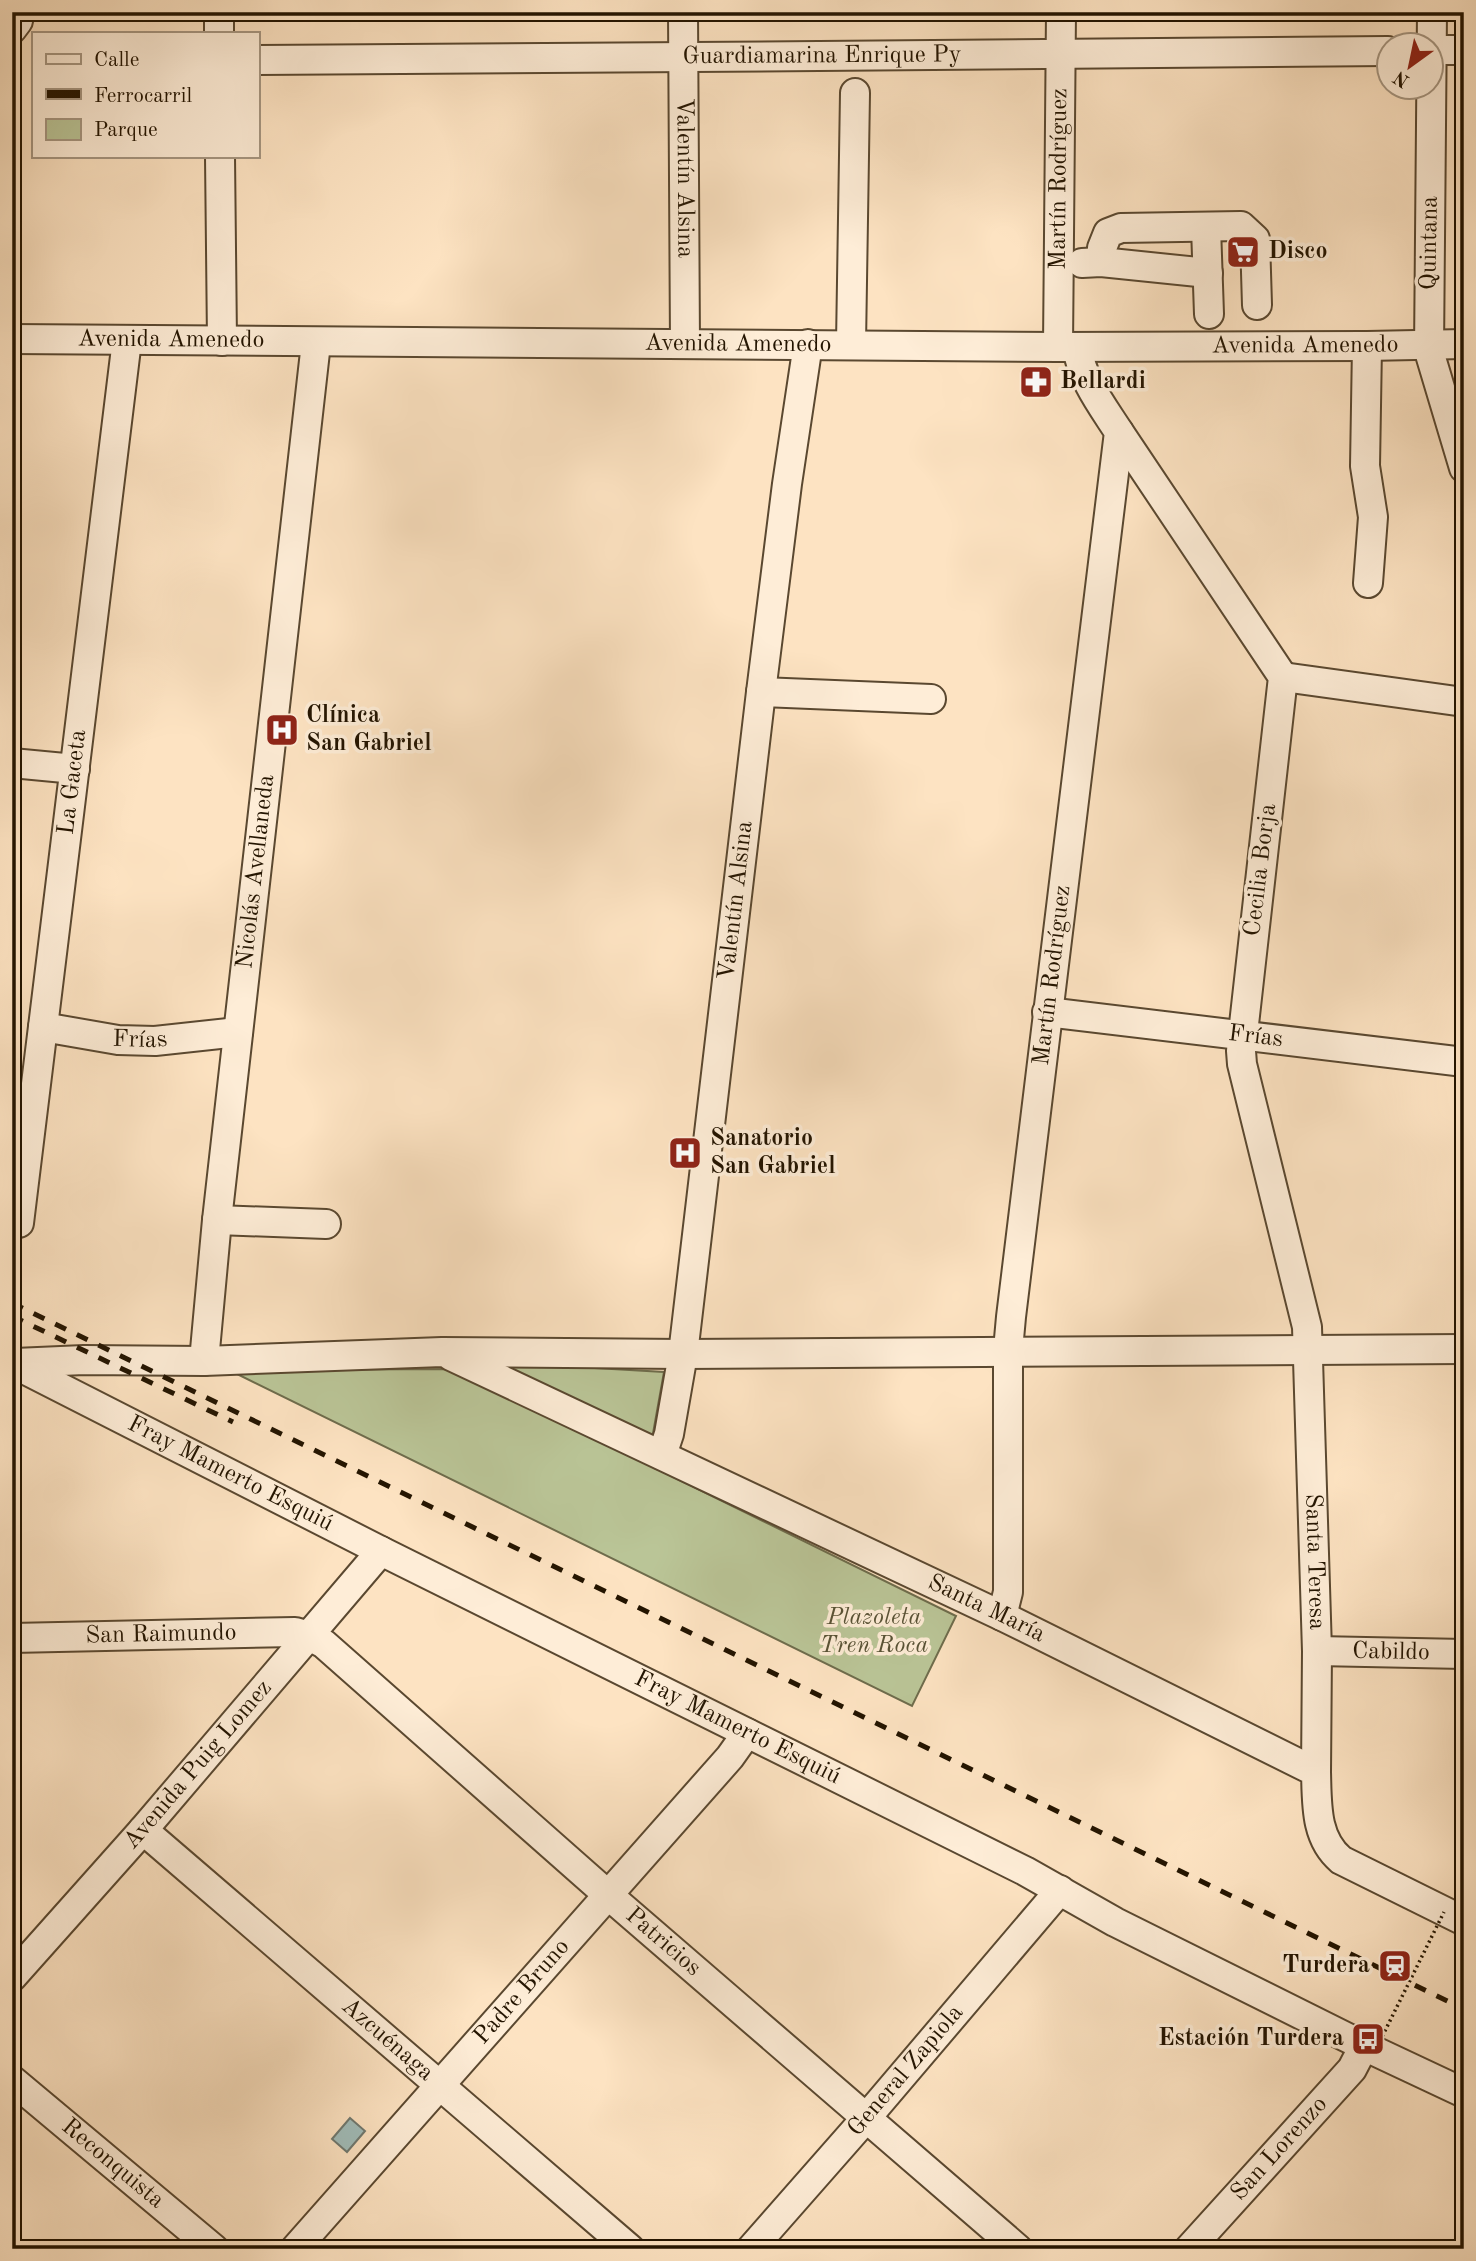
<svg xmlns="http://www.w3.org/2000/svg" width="1476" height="2261" font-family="'Old Standard TT',serif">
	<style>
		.green { fill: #bac597; stroke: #6e6c4c; stroke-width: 2 }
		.water { fill: #a1bdba; stroke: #6f7970; stroke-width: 2 }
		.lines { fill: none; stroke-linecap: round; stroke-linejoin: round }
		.minor-casing { stroke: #5a4830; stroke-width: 32 }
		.minor { stroke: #feedd7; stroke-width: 28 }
		.rail { stroke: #231400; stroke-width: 5; stroke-dasharray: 12 12; stroke-linecap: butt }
		.path-bridge { stroke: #231400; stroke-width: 3.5; stroke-dasharray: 2 3.5; stroke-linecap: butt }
		.labels { text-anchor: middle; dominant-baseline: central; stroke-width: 7; stroke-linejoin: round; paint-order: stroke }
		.street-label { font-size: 24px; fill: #231400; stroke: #feedd7 }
		.poi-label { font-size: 24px; font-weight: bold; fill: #231400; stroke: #feedd7; text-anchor: start }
		.park-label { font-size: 24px; font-style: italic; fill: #585235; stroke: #feedd7 }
	</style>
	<rect width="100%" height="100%" fill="#fde3c2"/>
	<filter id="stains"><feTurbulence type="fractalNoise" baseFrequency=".00286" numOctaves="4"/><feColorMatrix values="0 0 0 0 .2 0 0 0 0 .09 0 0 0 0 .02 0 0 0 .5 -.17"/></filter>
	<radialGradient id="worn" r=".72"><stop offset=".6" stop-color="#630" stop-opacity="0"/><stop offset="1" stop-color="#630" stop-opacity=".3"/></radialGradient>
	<path class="green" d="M490 1362 664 1372 652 1439Z
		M454 1369 956 1616 912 1706 229 1370Z"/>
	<path class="water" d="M350 2118 365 2131 347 2152 332 2139Z"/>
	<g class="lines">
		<defs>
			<g id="minor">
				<path d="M219 12V33"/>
				<path id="s1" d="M683 12 685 344"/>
				<path d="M1432 12 1429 351 1464 468"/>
				<path d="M12 29 18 21 19 12"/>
				<path d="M1430 50H1464"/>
				<path id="s2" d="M257 60C634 56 1011 57 1388 51"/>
				<path d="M220 156 222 341"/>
				<path d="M1206 227 1209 314"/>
				<path d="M1101 262 1102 248 1108 233 1121 228 1241 226 1255 239 1257 305"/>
				<path d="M1082 263 1101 262 1208 273"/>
				<path id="s3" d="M12 339 1058 347 1367 346 1464 344"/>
				<path d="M851 344 855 93"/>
				<path d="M1367 346 1365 466 1373 517 1368 583"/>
				<path id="s4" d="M1058 347 1061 12"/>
				<path id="s5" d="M1119 432 1283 677 1241 1051 1242 1064 1307 1327 1317 1651 1316 1772"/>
				<path d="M1283 677 1464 702"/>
				<path d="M761 692 931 699"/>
				<path d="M12 763 75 769"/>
				<path id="s6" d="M1047 1012 1464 1062"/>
				<path id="s7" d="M43 1027 118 1040 155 1041 238 1032"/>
				<path d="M217 1220 326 1224"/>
				<path id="s8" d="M19 1223 127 340"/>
				<path id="s9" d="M451 1356 1002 1616 1316 1772C1317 1804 1315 1838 1341 1860L1464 1921"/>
				<path id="s10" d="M204 1361 217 1220 316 343"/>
				<path id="s11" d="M12 1363 381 1551 1025 1871 1115 1922 1364 2046 1464 2093"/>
				<path d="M15 1363 84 1360 204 1361 442 1352 683 1354 1464 1349"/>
				<path id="s12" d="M662 1455 669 1434 683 1354 761 692 787 484 808 344"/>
				<path id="s13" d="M1002 1616 1008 1592V1350L1011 1317 1119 432C1101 404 1082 380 1077 347"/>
				<path id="s14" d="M12 1638 295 1632 309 1636 324 1644 607 1894 1018 2249"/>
				<path id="s15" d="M1317 1651 1464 1654"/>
				<path id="s16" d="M143 1830 630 2249"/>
				<path id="s17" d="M12 1977 143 1830 381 1551"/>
				<path id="s18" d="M12 2080 214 2249"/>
				<path id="s19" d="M295 2249 730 1757 747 1733"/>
				<path id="s20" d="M751 2249 867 2117 1060 1890"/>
				<path id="s21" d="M1189 2249 1352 2069 1364 2046"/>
			</g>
		</defs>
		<use href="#minor" class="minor-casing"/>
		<use href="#minor" class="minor"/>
		<path class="rail" d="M12 1303 1464 2009
			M12 1316 233 1422"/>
		<path class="path-bridge" d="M1375 2051 1444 1912"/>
	</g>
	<defs>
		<symbol id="supermarket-square" viewBox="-11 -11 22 22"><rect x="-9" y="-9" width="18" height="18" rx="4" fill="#8f2418" stroke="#feedd7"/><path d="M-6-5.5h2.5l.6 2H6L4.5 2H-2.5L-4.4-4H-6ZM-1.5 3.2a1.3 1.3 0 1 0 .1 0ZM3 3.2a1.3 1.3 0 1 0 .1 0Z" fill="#fff"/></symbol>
		<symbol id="pharmacy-square" viewBox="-11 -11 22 22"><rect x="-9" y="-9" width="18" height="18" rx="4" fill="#8f2418" stroke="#feedd7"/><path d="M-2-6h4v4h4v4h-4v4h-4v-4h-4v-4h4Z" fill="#fff"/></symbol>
		<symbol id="hospital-square" viewBox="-11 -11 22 22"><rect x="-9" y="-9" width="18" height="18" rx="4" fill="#8f2418" stroke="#feedd7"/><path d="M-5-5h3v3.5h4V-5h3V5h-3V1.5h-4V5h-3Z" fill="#fff"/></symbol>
		<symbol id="station-square" viewBox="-11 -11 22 22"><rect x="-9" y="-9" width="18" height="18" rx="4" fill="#8f2418" stroke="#feedd7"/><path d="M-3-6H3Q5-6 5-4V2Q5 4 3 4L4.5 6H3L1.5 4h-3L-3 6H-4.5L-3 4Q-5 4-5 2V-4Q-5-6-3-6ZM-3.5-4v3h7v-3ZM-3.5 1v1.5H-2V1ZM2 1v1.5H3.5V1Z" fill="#fff"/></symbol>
		<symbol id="bus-square" viewBox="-11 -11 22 22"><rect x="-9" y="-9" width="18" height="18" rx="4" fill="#8f2418" stroke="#feedd7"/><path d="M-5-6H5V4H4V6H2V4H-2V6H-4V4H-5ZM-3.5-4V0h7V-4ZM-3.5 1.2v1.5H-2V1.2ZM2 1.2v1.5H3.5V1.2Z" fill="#fff"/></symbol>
	</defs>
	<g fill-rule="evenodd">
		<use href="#supermarket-square" x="1224" y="233" width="38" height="38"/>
		<use href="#pharmacy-square" x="1017" y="363" width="38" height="38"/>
		<use href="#hospital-square" x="263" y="711" width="38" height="38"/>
		<use href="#hospital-square" x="666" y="1134" width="38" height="38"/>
		<use href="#station-square" x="1376" y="1947" width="38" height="38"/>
		<use href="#bus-square" x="1349" y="2020" width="38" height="38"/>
	</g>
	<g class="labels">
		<g class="street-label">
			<text stroke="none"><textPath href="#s2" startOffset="565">Guardiamarina Enrique Py</textPath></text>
			<text stroke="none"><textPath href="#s1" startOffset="166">Valentín Alsina</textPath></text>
			<text stroke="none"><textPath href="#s4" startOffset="168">Martín Rodríguez</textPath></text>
			<text transform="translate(1430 243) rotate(-89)">Quintana</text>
			<text stroke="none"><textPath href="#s3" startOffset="159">Avenida Amenedo</textPath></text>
			<text stroke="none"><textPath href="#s3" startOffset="726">Avenida Amenedo</textPath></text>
			<text stroke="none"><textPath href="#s3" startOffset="1293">Avenida Amenedo</textPath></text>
			<text stroke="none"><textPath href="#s8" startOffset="444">La Gaceta</textPath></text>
			<text transform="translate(1261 870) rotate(-83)">Cecilia Borja</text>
			<text stroke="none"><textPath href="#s10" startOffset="492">Nicolás Avellaneda</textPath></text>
			<text stroke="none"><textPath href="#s12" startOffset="560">Valentín Alsina</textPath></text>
			<text stroke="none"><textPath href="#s13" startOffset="644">Martín Rodríguez</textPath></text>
			<text stroke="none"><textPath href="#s6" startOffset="210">Frías</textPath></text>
			<text stroke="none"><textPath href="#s7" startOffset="98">Frías</textPath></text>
			<text stroke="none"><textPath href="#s11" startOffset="245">Fray Mamerto Esquiú</textPath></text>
			<text stroke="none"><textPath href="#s5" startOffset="1190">Santa Teresa</textPath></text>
			<text stroke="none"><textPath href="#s9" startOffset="592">Santa María</textPath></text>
			<text stroke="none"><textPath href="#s14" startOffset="149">San Raimundo</textPath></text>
			<text stroke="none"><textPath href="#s15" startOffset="74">Cabildo</textPath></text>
			<text stroke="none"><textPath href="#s11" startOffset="812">Fray Mamerto Esquiú</textPath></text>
			<text stroke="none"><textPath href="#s17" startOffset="282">Avenida Puig Lomez</textPath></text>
			<text stroke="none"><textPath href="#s14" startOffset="766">Patricios</textPath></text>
			<text stroke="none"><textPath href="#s19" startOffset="343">Padre Bruno</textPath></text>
			<text stroke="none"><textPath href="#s16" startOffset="322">Azcuénaga</textPath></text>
			<text stroke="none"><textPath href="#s20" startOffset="236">General Zapiola</textPath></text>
			<text stroke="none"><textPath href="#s21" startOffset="135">San Lorenzo</textPath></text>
			<text stroke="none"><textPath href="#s18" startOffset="131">Reconquista</textPath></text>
		</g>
		<g class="poi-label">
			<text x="1268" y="252">Disco</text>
			<text x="1060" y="382">Bellardi</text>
			<text x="306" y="716">Clínica<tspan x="306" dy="28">San Gabriel</tspan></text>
			<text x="710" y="1139">Sanatorio<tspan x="710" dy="28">San Gabriel</tspan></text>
			<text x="1370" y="1966" text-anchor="end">Turdera</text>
			<text x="1344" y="2039" text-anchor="end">Estación Turdera</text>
		</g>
		<g class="park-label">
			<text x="874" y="1618">Plazoleta<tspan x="874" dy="28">Tren Roca</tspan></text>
		</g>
	</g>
	<rect width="1476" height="2261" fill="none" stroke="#fde3c2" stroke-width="42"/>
	<rect x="14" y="14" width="1448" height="2233" fill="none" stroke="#231400" stroke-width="3.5"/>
	<rect x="21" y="21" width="1434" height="2219" fill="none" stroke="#231400" stroke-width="2"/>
	<rect x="32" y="32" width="228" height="126" fill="#feedd7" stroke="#a69681" stroke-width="2"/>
	<rect x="46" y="54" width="35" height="10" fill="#feedd7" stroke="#a69681" stroke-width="2"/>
	<text x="94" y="66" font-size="21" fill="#231400">Calle</text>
	<rect x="46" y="89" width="35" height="10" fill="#231400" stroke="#a69681" stroke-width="2"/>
	<text x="94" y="102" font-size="21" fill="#231400">Ferrocarril</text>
	<rect x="46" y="119" width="35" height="21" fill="#bac597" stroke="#a69681" stroke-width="2"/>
	<text x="94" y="136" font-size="21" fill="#231400">Parque</text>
	<g transform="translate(1410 66) rotate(213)"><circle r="33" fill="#feedd7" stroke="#a69681" stroke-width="2"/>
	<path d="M0-5L12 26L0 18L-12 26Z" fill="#8f2418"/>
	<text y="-10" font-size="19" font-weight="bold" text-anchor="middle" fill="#231400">N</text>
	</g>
	<rect width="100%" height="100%" filter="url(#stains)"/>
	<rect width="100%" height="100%" fill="url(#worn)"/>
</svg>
